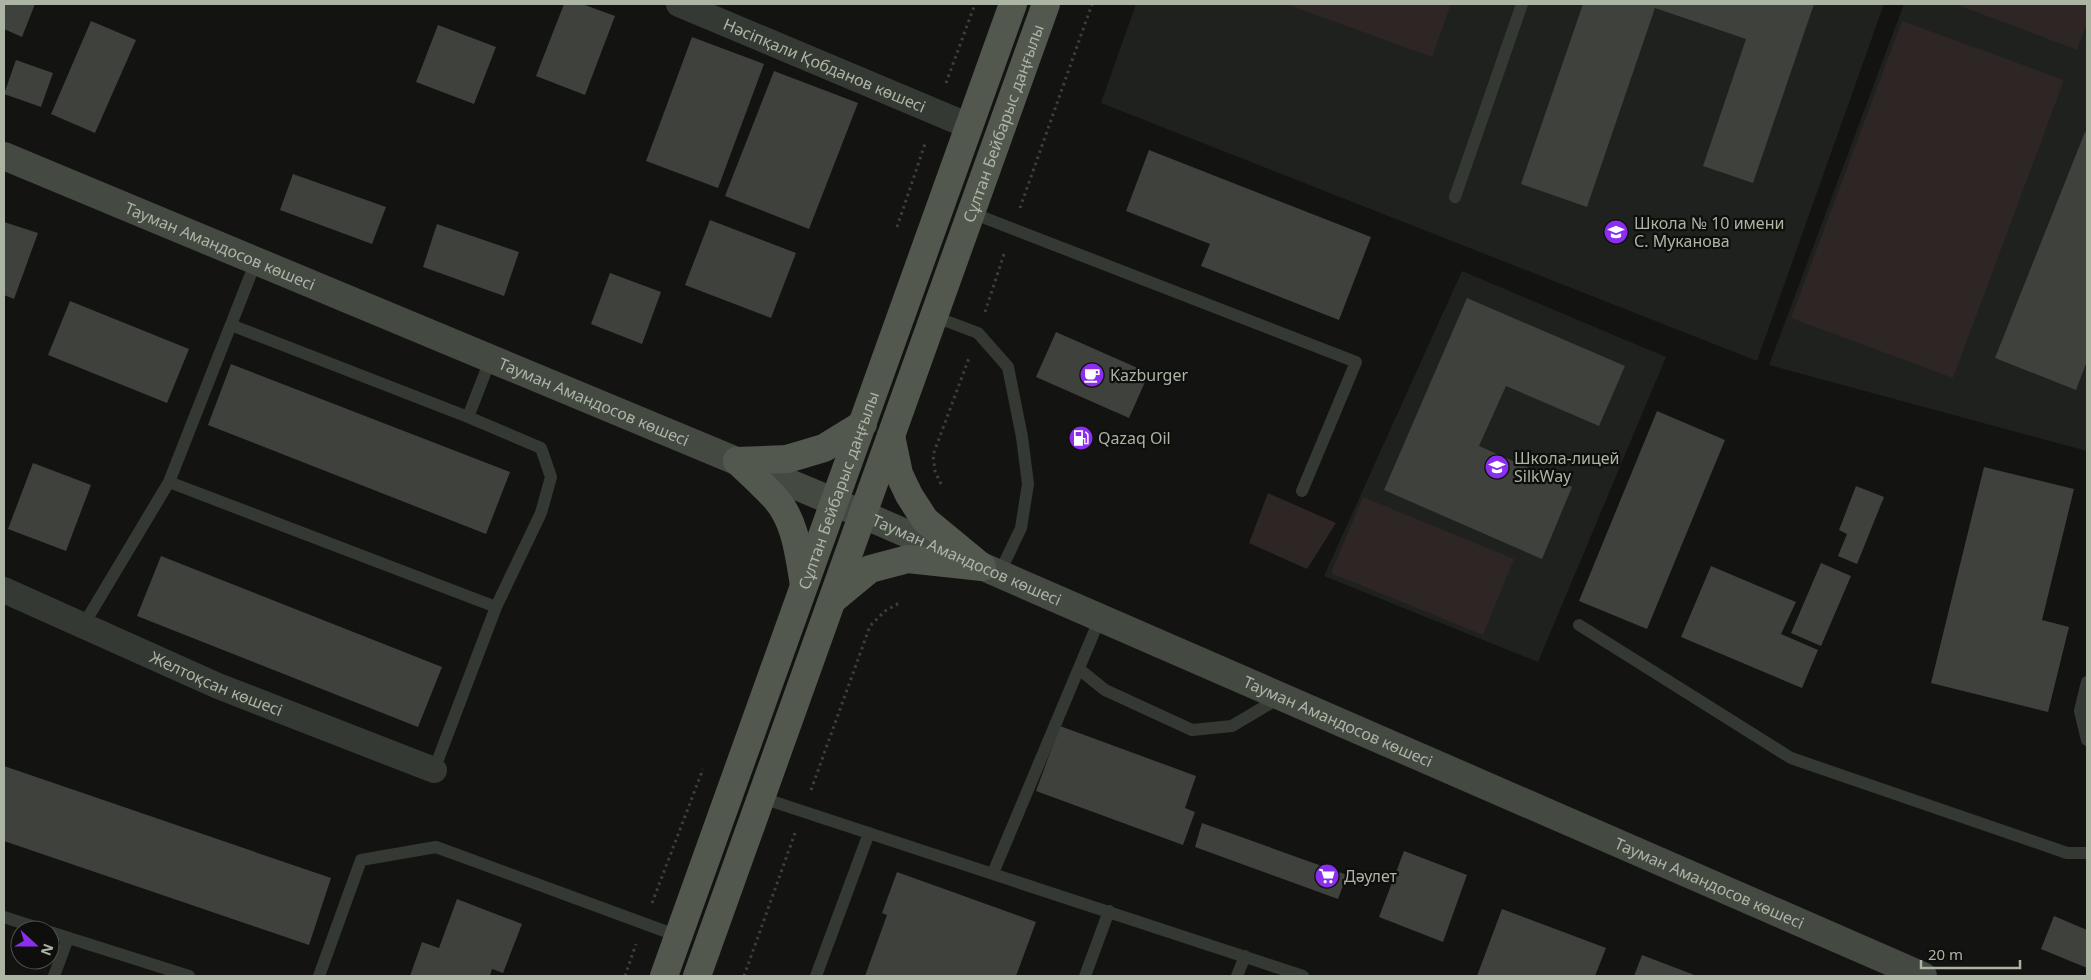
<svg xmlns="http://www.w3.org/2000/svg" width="2091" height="980" font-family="'Noto Sans',sans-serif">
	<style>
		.built { fill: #1f211e }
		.park { fill: #2e2525 }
		.building { fill: #3e413c }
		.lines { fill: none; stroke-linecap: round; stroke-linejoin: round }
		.path { stroke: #3c4039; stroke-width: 3; stroke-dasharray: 2.5 4; stroke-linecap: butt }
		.service { stroke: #353933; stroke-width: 12 }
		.minor { stroke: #353933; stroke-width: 26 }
		.secondary { stroke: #444941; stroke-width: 28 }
		.primary { stroke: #53584f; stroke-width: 28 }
		.labels { text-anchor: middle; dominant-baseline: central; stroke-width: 4.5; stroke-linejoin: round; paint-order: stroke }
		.street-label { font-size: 16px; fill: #acb4a4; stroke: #0e0f0d }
		.poi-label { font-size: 16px; fill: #acb4a4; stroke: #0e0f0d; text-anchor: start }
	</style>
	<rect width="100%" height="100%" fill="#131412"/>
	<path class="built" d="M1136 4H1884L1757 361 1101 103Z
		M1904 4H2087V451L1769 365Z
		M1462 271 1666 357 1538 662 1324 576Z"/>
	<path class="park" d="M1286 4H1451L1432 57Z
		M1955 4H2087V23L2077 50Z
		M1902 21 2064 80 1953 378 1791 318Z
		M1268 493 1336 523 1307 569 1249 543Z
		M1363 497 1514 559 1483 635 1331 573Z"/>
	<path class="building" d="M4 4H35L22 37 4 29Z
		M564 4H582L615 16 585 95 536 76Z
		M1583 4H1814L1753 183 1703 166 1746 39 1655 8 1587 207 1521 184Z
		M91 21 136 40 95 133 51 114Z
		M438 25 496 47 474 104 416 82Z
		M692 37 764 64 718 188 646 161Z
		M16 60 53 73 41 107 4 94Z
		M774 71 858 103 809 229 725 196Z
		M2085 132 2087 133V361L2076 390 1995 358Z
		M1149 150 1371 237 1339 320 1201 266 1210 244 1126 211Z
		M293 174 386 207 372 244 280 210Z
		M710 220 796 253 771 318 685 285Z
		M4 222 38 233 14 299 4 295Z
		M437 224 519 252 504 296 423 267Z
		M610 273 661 292 642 344 591 324Z
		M1467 298 1625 366 1599 426 1506 386 1479 446 1572 487 1542 559 1384 490Z
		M70 301 189 349 167 403 48 355Z
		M1056 332 1149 373 1129 418 1036 377Z
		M231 364 510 472 486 534 208 425Z
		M1657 411 1725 440 1647 629 1579 601Z
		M33 463 91 485 66 551 8 529Z
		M1984 467 2074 489 2042 620 2069 627 2048 712 1931 683Z
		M1856 486 1884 497 1857 564 1838 556 1847 534 1839 530Z
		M161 556 442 667 418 727 137 616Z
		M1821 563 1851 576 1821 646 1791 633Z
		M1711 566 1796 602 1781 634 1818 650 1802 688 1681 637Z
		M1060 726 1196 776 1185 808 1195 812 1183 845 1036 791Z
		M4 766 331 878 309 945 4 841Z
		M1202 823 1347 875 1338 899 1195 847Z
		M1404 851 1467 875 1443 942 1379 917Z
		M897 872 1036 922 1016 976H865L887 915 882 913Z
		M457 899 522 924 503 973 492 969 490 976H410L422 942 439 948Z
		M1502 909 1606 948 1595 976H1477Z
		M2054 916 2087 930V968L2041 949Z
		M1642 955 1697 976H1634Z"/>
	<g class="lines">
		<path class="path" d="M946 83 975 4
			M1020 208 1092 4
			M897 227 926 141
			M985 312 1005 251
			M941 484 935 471 933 455 969 358
			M811 790 870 626 885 611 901 602
			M652 903 703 769
			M625 976 636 944
			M744 976 795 833"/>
		<path class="service" d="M1455 197 1522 4
			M972 213 1356 362 1302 491
			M933 316 978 333 1008 367 1022 437 1028 484 1021 528 999 574
			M231 325 468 417 541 448 551 477 541 513 496 607 434 770
			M468 417 491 358
			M169 482 496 607
			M84 624 169 482 256 261
			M1579 625 1791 758 2067 853H2087
			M1079 669 1105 690 1192 730 1232 726 1281 697
			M2087 682 2080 711 2087 740
			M762 798 1303 976
			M993 873 1100 618
			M4 917 44 930
			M50 932 189 976
			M54 976 68 938
			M319 976 361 860 436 847 678 936
			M816 976 869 833
			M1085 976 1109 911
			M1237 976 1245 956"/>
		<g class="minor">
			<path id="s1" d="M679 4 969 126"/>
			<path id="s2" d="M4 590 218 686 434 770"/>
		</g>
		<path class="secondary" id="s3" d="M4 156 818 495 1923 976"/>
		<g class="primary">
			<path d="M891 436 899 474 909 495 925 520 982 567"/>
			<path d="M737 461C750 473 764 486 776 499 796 522 799 556 804 585"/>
			<path d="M737 461 787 459 824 448 863 424"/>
			<path d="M835 598 870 569 908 559 982 567"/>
			<path id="s4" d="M664 976 1013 4"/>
			<path id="s5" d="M697 976 1046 4"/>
		</g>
	</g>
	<defs>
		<symbol id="school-disc" viewBox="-11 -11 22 22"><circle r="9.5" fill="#8c2ef0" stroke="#0e0f0d"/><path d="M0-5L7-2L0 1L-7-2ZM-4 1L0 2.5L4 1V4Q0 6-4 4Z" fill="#fff"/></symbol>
		<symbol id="cafe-disc" viewBox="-11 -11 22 22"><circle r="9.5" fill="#8c2ef0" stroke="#0e0f0d"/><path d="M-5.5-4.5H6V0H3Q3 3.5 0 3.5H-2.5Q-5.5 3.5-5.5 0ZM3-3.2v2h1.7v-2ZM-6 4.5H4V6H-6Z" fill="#fff"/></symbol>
		<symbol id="fuel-disc" viewBox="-11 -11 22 22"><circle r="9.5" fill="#8c2ef0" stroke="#0e0f0d"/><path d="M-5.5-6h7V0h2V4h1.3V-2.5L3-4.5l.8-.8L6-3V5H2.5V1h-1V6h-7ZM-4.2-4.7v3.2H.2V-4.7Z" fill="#fff"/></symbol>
		<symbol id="supermarket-disc" viewBox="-11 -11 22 22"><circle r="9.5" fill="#8c2ef0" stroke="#0e0f0d"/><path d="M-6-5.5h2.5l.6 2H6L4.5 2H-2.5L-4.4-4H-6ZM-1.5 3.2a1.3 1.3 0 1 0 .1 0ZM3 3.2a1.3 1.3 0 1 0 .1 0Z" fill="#fff"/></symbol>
	</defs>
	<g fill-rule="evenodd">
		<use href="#school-disc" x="1602" y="218" width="28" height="28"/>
		<use href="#cafe-disc" x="1078" y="361" width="28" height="28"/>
		<use href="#fuel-disc" x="1067" y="424" width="28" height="28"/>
		<use href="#school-disc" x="1483" y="453" width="28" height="28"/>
		<use href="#supermarket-disc" x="1313" y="862" width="28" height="28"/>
	</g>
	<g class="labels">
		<g class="street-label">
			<text stroke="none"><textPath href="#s1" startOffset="158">Нәсіпқали Қобданов көшесі</textPath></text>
			<text stroke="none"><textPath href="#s5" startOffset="906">Сұлтан Бейбарыс даңғылы</textPath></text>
			<text stroke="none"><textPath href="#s3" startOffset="234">Тауман Амандосов көшесі</textPath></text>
			<text stroke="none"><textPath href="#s3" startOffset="639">Тауман Амандосов көшесі</textPath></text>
			<text stroke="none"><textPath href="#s4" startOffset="516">Сұлтан Бейбарыс даңғылы</textPath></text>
			<text stroke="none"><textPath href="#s3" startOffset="1044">Тауман Амандосов көшесі</textPath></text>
			<text stroke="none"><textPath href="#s2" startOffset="232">Желтоқсан көшесі</textPath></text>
			<text stroke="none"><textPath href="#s3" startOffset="1449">Тауман Амандосов көшесі</textPath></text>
			<text stroke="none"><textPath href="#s3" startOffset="1854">Тауман Амандосов көшесі</textPath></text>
		</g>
		<g class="poi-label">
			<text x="1634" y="223">Школа № 10 имени<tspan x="1634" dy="18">С. Муканова</tspan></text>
			<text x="1110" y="375">Kazburger</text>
			<text x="1098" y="438">Qazaq Oil</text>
			<text x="1514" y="458">Школа-лицей<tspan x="1514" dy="18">SilkWay</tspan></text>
			<text x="1344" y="876">Дәулет</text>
		</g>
	</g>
	<rect width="2091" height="980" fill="none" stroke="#acb4a4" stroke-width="10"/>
	<g transform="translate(35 945) rotate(111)"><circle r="24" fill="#0e0f0d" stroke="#4d5149"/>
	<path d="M0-4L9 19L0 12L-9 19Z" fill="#8c2ef0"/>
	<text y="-8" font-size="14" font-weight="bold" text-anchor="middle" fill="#acb4a4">N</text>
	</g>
	<path d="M1921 960v8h99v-8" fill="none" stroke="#acb4a4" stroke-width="2.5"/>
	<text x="1928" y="960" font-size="15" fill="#acb4a4" stroke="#0e0f0d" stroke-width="4" paint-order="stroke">20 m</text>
</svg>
